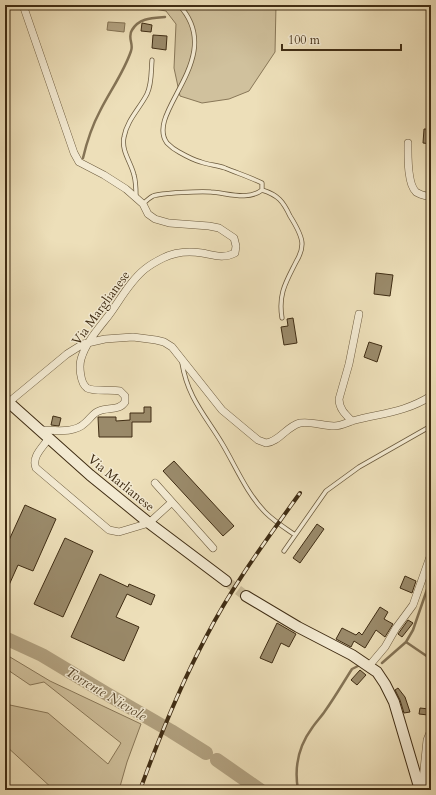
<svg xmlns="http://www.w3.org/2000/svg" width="436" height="795" font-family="Cardo,serif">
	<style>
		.green { fill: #d0c19d; stroke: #887758 }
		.water { fill: #b2a281; stroke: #847355 }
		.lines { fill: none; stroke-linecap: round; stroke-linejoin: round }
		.stream { stroke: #847355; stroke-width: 2.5 }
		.river { stroke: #b2a281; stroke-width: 14 }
		.building { fill: #9a8a6a; stroke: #402d14 }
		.secondary-tunnel { stroke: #cabb98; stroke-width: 10; stroke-dasharray: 10 5; stroke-linecap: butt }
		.lane-casing { stroke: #6b5a3d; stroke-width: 5 }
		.street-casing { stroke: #6b5a3d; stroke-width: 8 }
		.secondary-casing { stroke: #402d14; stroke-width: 12 }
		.lane { stroke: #f3ead2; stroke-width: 3.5 }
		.street { stroke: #f3ead2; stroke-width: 7 }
		.secondary { stroke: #f3ead2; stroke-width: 10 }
		.rail-casing { stroke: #402d14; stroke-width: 4 }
		.rail { stroke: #f3ead2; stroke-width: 2.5; stroke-dasharray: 8; stroke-linecap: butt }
		.labels { text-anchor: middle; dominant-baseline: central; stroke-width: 3; stroke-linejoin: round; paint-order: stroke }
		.street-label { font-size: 13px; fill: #402d14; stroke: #f3ead2 }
		.water-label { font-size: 14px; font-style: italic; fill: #5c4a2f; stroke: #f3ead2 }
	</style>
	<rect width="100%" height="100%" fill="#eddfb9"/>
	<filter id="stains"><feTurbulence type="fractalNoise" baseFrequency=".005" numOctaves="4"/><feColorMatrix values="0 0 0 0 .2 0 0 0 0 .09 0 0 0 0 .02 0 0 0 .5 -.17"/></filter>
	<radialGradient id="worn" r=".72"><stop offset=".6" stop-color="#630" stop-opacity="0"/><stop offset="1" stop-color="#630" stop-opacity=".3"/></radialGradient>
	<path class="green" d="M132 5H276L275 52 249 91 229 99 202 103 180 96 174 68 176 24 166 11Z
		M5 654 50 681 141 724 127 762 119 790H54L5 745V704L48 713 108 764 121 743 44 682 30 685 5 668Z"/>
	<path class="water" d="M108 22 125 23 124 32 107 30Z"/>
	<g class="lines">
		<path class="stream" d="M83 158C87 141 92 126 100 111 110 91 124 72 131 51 134 44 127 37 132 30 139 18 152 18 165 17
			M406 642 431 659
			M382 663 406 642 413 630 431 578
			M298 790C294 767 298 747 312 728 316 722 321 717 325 711 335 697 343 683 352 669L360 665"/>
		<path class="river" d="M5 638 42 655 107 694 171 731 206 753
			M217 760 260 790"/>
	</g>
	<path class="building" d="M142 23 152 25 151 32 141 31Z
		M153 35 167 36 166 50 152 48Z
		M424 129H431V144L423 143Z
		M376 273 393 275 390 296 374 294Z
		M293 318 297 343 284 345 281 327 288 326 287 319Z
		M369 342 382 346 377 362 364 357Z
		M144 407H151V422H132V437H99L98 417H116V421L130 420V413H144Z
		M53 416 61 418 59 426 51 425Z
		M174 461 234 526 223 536 163 471Z
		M25 505 56 519 33 571 18 565 5 594V549Z
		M317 524 324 529 300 563 293 558Z
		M65 538 93 551 63 617 34 604Z
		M100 574 128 587 129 584 155 595 151 605 127 594 116 617 139 627 124 661 71 637Z
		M405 576 416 581 412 593 400 588Z
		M380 607 388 612 384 619 393 624 385 637 376 630 365 648 354 641 351 647 336 639 342 628 356 635 359 632 362 635Z
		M408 620 413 623 402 637 398 634Z
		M277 623 296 634 289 647 281 643 272 663 260 658Z
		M360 670 366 675 357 685 351 680Z
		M398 688 405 697 410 712 404 713 400 700 395 690Z
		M420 708 429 709 428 715 419 714Z"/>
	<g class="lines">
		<path class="secondary-tunnel" d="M226 581 246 596"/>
		<defs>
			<path id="lane" d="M262 190C278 195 283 201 290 216 295 224 302 235 302 244 302 251 299 257 296 262 286 282 278 294 282 318
				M136 196C136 189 136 182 134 175 131 162 121 151 124 137 127 120 140 108 147 94 152 84 151 71 152 60
				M143 204C146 201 149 198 153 196 161 193 201 191 211 192 227 193 248 201 262 190V183C250 177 237 173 225 168 217 165 209 165 201 162 193 160 186 156 179 152 175 150 170 146 167 143 144 112 228 58 179 5
				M182 363C188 399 206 416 223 445 236 467 247 494 266 513 274 521 285 528 295 535
				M284 551 326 491 359 467 431 426"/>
			<path id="street" d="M23 5 74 153 79 162 104 175 126 189 143 204 148 214 155 219 169 223 209 226 219 228 234 238 236 246 235 253C223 259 214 255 202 253 189 251 175 252 163 258 157 261 150 265 145 269 130 281 120 300 109 315 99 328 86 342 81 359 79 366 80 383 87 388 93 392 112 389 120 391L125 396V402C119 411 108 407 99 411 93 413 90 419 85 423 74 434 54 430 40 430
				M408 143C408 155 407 184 416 192 420 195 426 196 431 197
				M9 402 67 354 83 344 105 339 133 337 156 340 164 342 172 347 222 410 258 440 266 443C279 442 287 426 300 423 311 421 323 426 334 426 341 426 346 423 352 421 381 413 404 413 431 396
				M352 421C346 415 339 409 339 399L349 364 359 314
				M49 438C43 447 31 457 36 468L109 530 119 532 149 523 172 502
				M155 483 213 548
				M369 666 385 647 396 628 413 605 431 554
				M422 789 427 740 431 730"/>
			<path id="secondary" d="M5 399 90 475 149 523 226 581
				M246 596 298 627 352 655 377 672 385 684 394 702 420 790"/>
		</defs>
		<use href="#lane" class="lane-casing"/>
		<use href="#street" class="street-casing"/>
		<use href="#secondary" class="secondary-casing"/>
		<use href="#lane" class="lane"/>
		<use href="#street" class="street"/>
		<use href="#secondary" class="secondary"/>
		<defs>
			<path id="rail" d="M140 790C159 738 180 686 206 637 232 586 267 539 300 493"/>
		</defs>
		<use href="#rail" class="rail-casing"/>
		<use href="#rail" class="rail"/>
	</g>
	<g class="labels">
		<g class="street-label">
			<text transform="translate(101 308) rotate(-54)">Via Marglianese</text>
			<text transform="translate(121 483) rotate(39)">Via Marlianese</text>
		</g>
		<g class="water-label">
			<text transform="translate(106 694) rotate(31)">Torrente Nievole</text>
		</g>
	</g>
	<rect width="436" height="795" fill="none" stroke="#eddfb9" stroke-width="20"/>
	<rect x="6" y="6" width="424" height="783" fill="none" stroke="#402d14" stroke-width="2"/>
	<rect x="10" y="10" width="416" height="775" fill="none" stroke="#402d14"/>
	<path d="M282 44v6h119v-6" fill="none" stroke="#402d14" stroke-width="2"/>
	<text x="288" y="44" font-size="12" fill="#402d14" stroke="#f3ead2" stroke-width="3" paint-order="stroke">100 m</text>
	<rect width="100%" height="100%" filter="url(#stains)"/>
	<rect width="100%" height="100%" fill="url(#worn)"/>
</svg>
